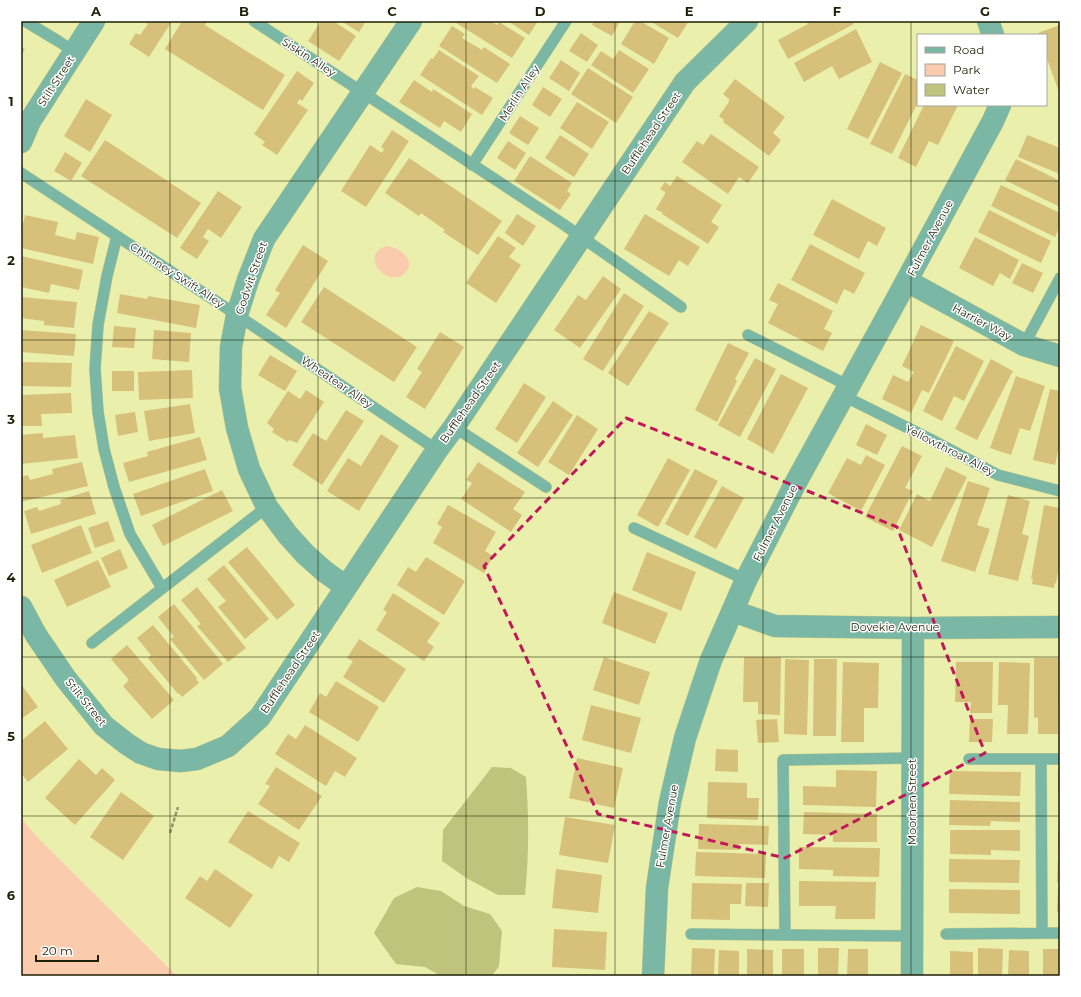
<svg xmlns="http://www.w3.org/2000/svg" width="1081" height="997" font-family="Montserrat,sans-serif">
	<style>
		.green { fill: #fbcbae }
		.water { fill: #bec47c }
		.building { fill: #d7c079 }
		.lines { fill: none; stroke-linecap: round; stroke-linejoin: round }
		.lane-casing { stroke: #c5cb8e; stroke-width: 12 }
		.street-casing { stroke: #c5cb8e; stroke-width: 23 }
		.path { stroke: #949865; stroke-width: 2.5; stroke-dasharray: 4 2; stroke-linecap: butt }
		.lane { stroke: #7ab7a4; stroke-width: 11 }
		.street { stroke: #7ab7a4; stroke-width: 22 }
		.marked { fill: none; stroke: #c2185b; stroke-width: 3; stroke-dasharray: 8 5; stroke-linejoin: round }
		.grid { fill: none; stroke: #1f2106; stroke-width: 1; stroke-opacity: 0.55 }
		.labels { text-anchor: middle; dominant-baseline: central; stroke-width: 3; stroke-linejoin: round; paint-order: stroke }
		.street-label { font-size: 11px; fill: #1f2106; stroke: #fff }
		.neatline { fill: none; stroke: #1f2106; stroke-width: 1.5 }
		.grid-label { font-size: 13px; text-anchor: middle; font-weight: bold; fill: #1f2106 }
	</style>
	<rect width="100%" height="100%" fill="#eaf0ac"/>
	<path class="green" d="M386 246C397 246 417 259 406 272 390 291 357 256 386 246Z
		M21 818 39 839 177 976H21Z"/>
	<path class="water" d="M492 767 511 768 526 777C529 817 529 856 525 895H498L468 879 442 861 443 830Z
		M417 887 441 891 464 906 490 914 502 931 499 966 492 976H441L425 967 396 964 374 933 394 898Z"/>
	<path class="building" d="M144 21H172L149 57 129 44 136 33 140 35 148 24Z
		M182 21H207L205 25 285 75 263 110 165 49Z
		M321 21H333L356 36 339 61 308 41Z
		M341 21H366L359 32Z
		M453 21H491L497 25 499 22 525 38 512 58Z
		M508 21H538L529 35Z
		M594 21H620L612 36 592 25Z
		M635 21H640L669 38 654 64 621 44Z
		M650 21H689L678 38Z
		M806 21H852L854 24 788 59 778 40 808 24Z
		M1060 25V95L1046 56V35H1039L1038 33Z
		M452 26 465 34 462 38 482 50 484 47 510 64 497 83 439 46Z
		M856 29 872 62 839 79 832 66 804 82 794 63Z
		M581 33 598 45 587 62 569 51Z
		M21 47 25 49 21 55Z
		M439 50 479 76 471 86 474 89 475 87 493 98 482 115 420 75 431 58 433 59Z
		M619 50 649 69 633 93 591 65 601 51 613 59Z
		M561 60 580 73 569 91 549 78Z
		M880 62 902 73 868 139 847 129Z
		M588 68 633 97 616 123 571 94Z
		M297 71 314 83 302 101 300 99 297 103 308 110 277 155 262 145 265 142 254 134Z
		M905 74 918 80V102L892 154 870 144Z
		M735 79 785 117 773 133 781 140 769 156 723 122 724 120 719 116 729 102 728 101 730 100 723 94Z
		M414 80 432 92 433 89 472 114 461 132 444 121 440 128 399 102Z
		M543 87 562 99 550 117 532 105Z
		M86 99 112 115 90 152 64 136Z
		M577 102 609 122 592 149 560 128Z
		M924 105H958L938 145 929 141 916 167 898 158Z
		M520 116 539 128 528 145 509 133Z
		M392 130 409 141 366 207 341 191 370 145 382 153 384 149 381 147Z
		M711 134 759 167 748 183 739 177 728 194 682 162 697 141 703 145Z
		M560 135 589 154 574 177 545 158Z
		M1027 135 1060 148V174L1018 157Z
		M105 140 201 203 177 238 81 176Z
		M508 141 526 153 515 170 497 158Z
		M65 152 82 163 71 181 54 171Z
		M530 156 572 183 567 191 571 194 560 210 514 181Z
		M409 158 502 221 478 255 443 232 445 230 421 213 419 216 385 193Z
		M1016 159 1060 181V207L1005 180Z
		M677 176 722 205 711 222 719 227 708 244 662 214 663 213 656 209 665 194V192L660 189 665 182 670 186Z
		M1001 185 1060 213V226L1055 237 991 206Z
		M218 191 242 207 221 238 208 229 203 237 209 241 197 259 180 248Z
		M832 199 886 228 877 246 868 241 859 259 813 235Z
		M989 210 1051 241 1041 263 978 232Z
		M517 214 536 226 523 246 505 233Z
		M645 214 700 247 688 266 679 260 669 276 624 249Z
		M25 215 58 222 55 235 75 240 77 232 99 237 93 264 21 248V232Z
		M498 236 516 248 509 257 521 265 496 303 466 283Z
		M975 237 1019 260 1010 279 1000 273 993 286 959 268Z
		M810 244 865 273 854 294 844 289 837 304 791 280Z
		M303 245 328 261 286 328 266 315 280 293 275 290Z
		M21 256 83 270 79 290 51 284 49 293 21 287Z
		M1022 263 1043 273 1033 293 1012 283Z
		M603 276 621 289 580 348 554 330 578 295 586 300Z
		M778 283 833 311 824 329 832 333 823 351 768 323 778 304 769 300Z
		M324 287 417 347 394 382 301 322Z
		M624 293 644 306 603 371 583 359Z
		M120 294 147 299 148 296 200 305 196 328 117 313Z
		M21 297 77 302 74 328 44 325V321L21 318Z
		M649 311 669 323 628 386 608 373Z
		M921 325 954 341 929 393 922 390 911 413 882 399 893 375 908 382 914 372 902 366Z
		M114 326 136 328 134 348 112 347Z
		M21 330 76 334 74 356 21 352Z
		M154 330 191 333 189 362 152 359Z
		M440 332 464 347 425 409 406 397 422 372 417 369Z
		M728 343 749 353 735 379 737 381 717 422 695 410Z
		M956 346 984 361 964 401 954 396 942 421 923 411Z
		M270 355 297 371 285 391 258 375Z
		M755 358 776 369 740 437 718 425Z
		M991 359 1013 371 977 440 955 429Z
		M21 362 72 363 71 387 21 386Z
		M192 370 193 398 139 400 138 372Z
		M112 371H134V391H112Z
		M781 374 808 388 773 454 747 439Z
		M1016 376 1045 386 1030 431 1020 428 1011 455 990 448Z
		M524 383 546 397 517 443 495 429Z
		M1050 389 1060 391V442L1055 465 1033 460Z
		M306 390 324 402 297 443 289 440 288 442 272 432 274 429 267 423 288 391 300 399Z
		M71 393 72 413 41 414 42 426H21V395Z
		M553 401 573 415 538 467 517 453Z
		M190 404 195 433 149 441 144 411Z
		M346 410 364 421 322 485 292 465 313 433 326 441Z
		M135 412 138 432 118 436 115 415Z
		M577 415 598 429 569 475 548 462Z
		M866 424 887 435 877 455 856 445Z
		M43 433V438L75 435 78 458 21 464V435Z
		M381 434 399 446 359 511 327 491 348 458 361 466Z
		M200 437 207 460 129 482 123 463 148 456 147 452Z
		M902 446 922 456 905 488 913 491 893 531 865 517Z
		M866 455 885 465 861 511 828 493 847 458 861 465Z
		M668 458 690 470 658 527 637 515Z
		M82 462 88 486 21 502V477L28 475 30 480 53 474 52 469Z
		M478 462 525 492 513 509 522 515 511 532 461 499 472 483 466 480Z
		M946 467 967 477 932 547 899 530 917 494 930 501Z
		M205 469 213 491 141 516 133 494Z
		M695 469 718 481 688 536 665 524Z
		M968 481 990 488 977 525 990 529 975 572 941 561Z
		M722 486 744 498 716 549 694 537Z
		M222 490 233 511 163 546 152 525Z
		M89 491 96 514 31 534 24 511 37 507 39 511 61 504 60 500Z
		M1008 495 1030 501 1022 534 1029 536 1018 581 988 574Z
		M448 505 496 532 485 551 493 556 484 573 433 543 442 527 437 524Z
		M1044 505 1060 508V534L1059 542 1060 543V561L1056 583H1055L1054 588 1032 584 1033 579H1031Z
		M108 521 115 541 95 548 88 528Z
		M81 525 92 553 42 573 31 545Z
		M247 547 295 605 277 620 228 562Z
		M120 549 128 568 109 576 101 558Z
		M647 552 696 572 681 611 632 590Z
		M426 557 465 581 444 615 397 585 408 567 416 572Z
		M98 560 111 587 67 607 54 580Z
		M224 565 269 619 245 639 218 607 226 601 207 579Z
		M197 587 246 648 228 662 197 626 201 624 181 600Z
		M614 592 668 613 655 644 602 623Z
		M393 593 440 623 427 642 434 647 424 661 376 630 387 612 383 610Z
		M174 604 223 664 204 680 170 639 174 637 158 617Z
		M153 625 197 678 196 679 199 683 182 697 179 693 178 694 148 658 151 655 137 638Z
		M359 639 406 669 384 703 343 677 353 661 347 658Z
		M127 645 174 700 152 719 123 686 129 680 111 659Z
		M604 657 650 672 639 705 593 690Z
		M744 657H781L780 715 758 714V702H743Z
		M1034 658H1059L1058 734H1038V717L1034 718Z
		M785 659 809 660 807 735 784 734Z
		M814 659H837L836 736H813Z
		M843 662 879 663 878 708H864V742H841Z
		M956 662H993L992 713H970L971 702H955Z
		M999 662 1030 663 1028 734H1007L1008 705H998Z
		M336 681 379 707 358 742 309 712 320 693 326 697Z
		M21 684 38 707 21 719Z
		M591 705 641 718 631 753 582 740Z
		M777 719 779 742 758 743 756 720Z
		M970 719H993L992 742H969Z
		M45 721 68 749 28 782 21 773V741Z
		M305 725 357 758 345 777 335 771 326 786 275 754 288 734 296 739Z
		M716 749 738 750V772L715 771Z
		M577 758 623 768 614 808 569 798Z
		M79 759 96 775 102 768 115 780 75 825 45 798Z
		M276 767 322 796 299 830 258 804 270 786 265 784Z
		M836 770 877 771 876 807 803 805V786L836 787Z
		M1058 770H1060V794H1058Z
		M950 771 1021 772 1020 796 949 794Z
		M708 782 747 783V798H759L758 820 707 818Z
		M121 792 154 816 123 860 90 837Z
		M950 800 1020 802V822L991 821 990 826 949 825Z
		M248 811 300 843 289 862 279 856 272 869 228 842Z
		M804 812 877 814V842H833V835L803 834Z
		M565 817 615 825 608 863 559 855Z
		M699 824 769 826 768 845 739 844V850L698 849Z
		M950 830H1020V851L991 850V855L950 854Z
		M1058 830H1060V855H1058Z
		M799 847 880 848 879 877 833 876V870L799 869Z
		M696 852 766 854 765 878 695 876Z
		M1058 858H1060V882H1057Z
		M949 859 1020 860 1019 883 949 882Z
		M215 869 253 895 230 928 185 898 200 876 207 881Z
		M556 869 602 875 598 913 552 908Z
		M799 881 876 882 875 919H835L836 906H799Z
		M692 883 742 884 741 904H730V920L691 919Z
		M746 883H769L768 907 745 906Z
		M949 889 1020 890V914L949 913Z
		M1058 889H1060V912H1057Z
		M554 929 607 932 605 970 552 967Z
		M692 948 715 949 714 976H691Z
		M818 948H839L838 976H818Z
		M978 948 1003 949 1002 976H978Z
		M747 949 773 950V976H747Z
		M782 949H804V976H782Z
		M848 949H868V976H847Z
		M1043 949H1060V976H1043Z
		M719 950 739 951V976H718Z
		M1009 950 1029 951V976H1008Z
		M950 951 973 952V976H950Z"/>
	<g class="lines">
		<defs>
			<path id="lane" d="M25 21 58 41 75 52
				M254 21 563 224 681 307
				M472 165 566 21
				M21 173 237 315 437 450
				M117 236 107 276 98 325 95 369 98 412 104 449 114 487 130 534 162 588
				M748 335 849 386
				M1024 345 1060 278
				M844 396 934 441 998 475 1060 491
				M454 427 546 487
				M634 528 746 580
				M92 643 267 507
				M969 759H1060
				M1041 759 1042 933
				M691 934 912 936
				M946 934 1060 933
				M785 935 783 760 912 758"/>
			<path id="street" d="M988 21 993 35
				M21 142 30 121 94 21
				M907 281 1024 345 1060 356
				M346 587 324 571 305 554 287 534 267 507 249 469 237 428 230 388 231 347 237 315 248 280 264 239 411 21
				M21 607 36 635 66 679 104 726 127 744 141 753 158 759 180 761 197 759 228 746 260 717 437 450 454 427 685 82 747 21
				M733 611 775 626 913 628 1060 627
				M653 976 657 888 670 802 685 738 711 660 746 580 795 484 894 304 993 121 1000 105
				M912 976 913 628"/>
		</defs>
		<use href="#lane" class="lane-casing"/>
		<use href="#street" class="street-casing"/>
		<path class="path" d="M170 833 178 807"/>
		<use href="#lane" class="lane"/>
		<use href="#street" class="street"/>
	</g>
	<path class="marked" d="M626 418 897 527 985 753 785 858 598 814 484 566Z"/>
	<path class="grid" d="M170 21V976M318 21V976M466 21V976M615 21V976M763 21V976M911 21V976M21 181H1060M21 340H1060M21 498H1060M21 657H1060M21 816H1060"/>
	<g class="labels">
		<g class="street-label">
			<text transform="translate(309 57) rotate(33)">Siskin Alley</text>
			<text transform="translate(56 81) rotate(-57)">Stilt Street</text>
			<text transform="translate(519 93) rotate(-57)">Merlin Alley</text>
			<text transform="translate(651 133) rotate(-56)">Bufflehead Street</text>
			<text transform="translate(930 238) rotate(-62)">Fulmer Avenue</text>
			<text transform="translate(177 275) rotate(33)">Chimney Swift Alley</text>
			<text transform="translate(251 278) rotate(-71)">Godwit Street</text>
			<text transform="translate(982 322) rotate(28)">Harrier Way</text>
			<text transform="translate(337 382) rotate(34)">Wheatear Alley</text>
			<text transform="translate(470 402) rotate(-55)">Bufflehead Street</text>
			<text transform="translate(950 450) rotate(27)">Yellowthroat Alley</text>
			<text transform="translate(775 523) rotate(-63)">Fulmer Avenue</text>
			<text x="895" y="627">Dovekie Avenue</text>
			<text transform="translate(290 672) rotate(-56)">Bufflehead Street</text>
			<text transform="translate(86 702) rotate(51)">Stilt Street</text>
			<text transform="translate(912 802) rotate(-90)">Moorhen Street</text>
			<text transform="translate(667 826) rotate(-80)">Fulmer Avenue</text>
		</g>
	</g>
	<rect width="1081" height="997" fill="none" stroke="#ffffff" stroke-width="44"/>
	<rect x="917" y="34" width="130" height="72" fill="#ffffff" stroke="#a5a69b"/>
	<rect x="925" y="47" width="20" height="6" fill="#7ab7a4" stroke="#a5a69b"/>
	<text x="953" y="54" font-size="12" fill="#1f2106">Road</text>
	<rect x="925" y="64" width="20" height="12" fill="#fbcbae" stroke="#a5a69b"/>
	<text x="953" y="74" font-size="12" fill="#1f2106">Park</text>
	<rect x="925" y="84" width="20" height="12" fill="#bec47c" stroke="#a5a69b"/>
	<text x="953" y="94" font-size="12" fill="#1f2106">Water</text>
	<path d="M36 955v6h62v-6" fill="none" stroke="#1f2106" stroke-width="2"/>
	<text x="42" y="955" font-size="12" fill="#1f2106" stroke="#ffffff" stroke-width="3" paint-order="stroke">20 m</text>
	<rect x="22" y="22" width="1037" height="953" class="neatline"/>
	<g class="grid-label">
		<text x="96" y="16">A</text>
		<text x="244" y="16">B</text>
		<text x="392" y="16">C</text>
		<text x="540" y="16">D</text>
		<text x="689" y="16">E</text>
		<text x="837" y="16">F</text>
		<text x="985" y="16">G</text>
		<text x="11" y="106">1</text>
		<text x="11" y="265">2</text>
		<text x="11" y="424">3</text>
		<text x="11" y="582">4</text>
		<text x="11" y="741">5</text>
		<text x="11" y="900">6</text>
	</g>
</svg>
